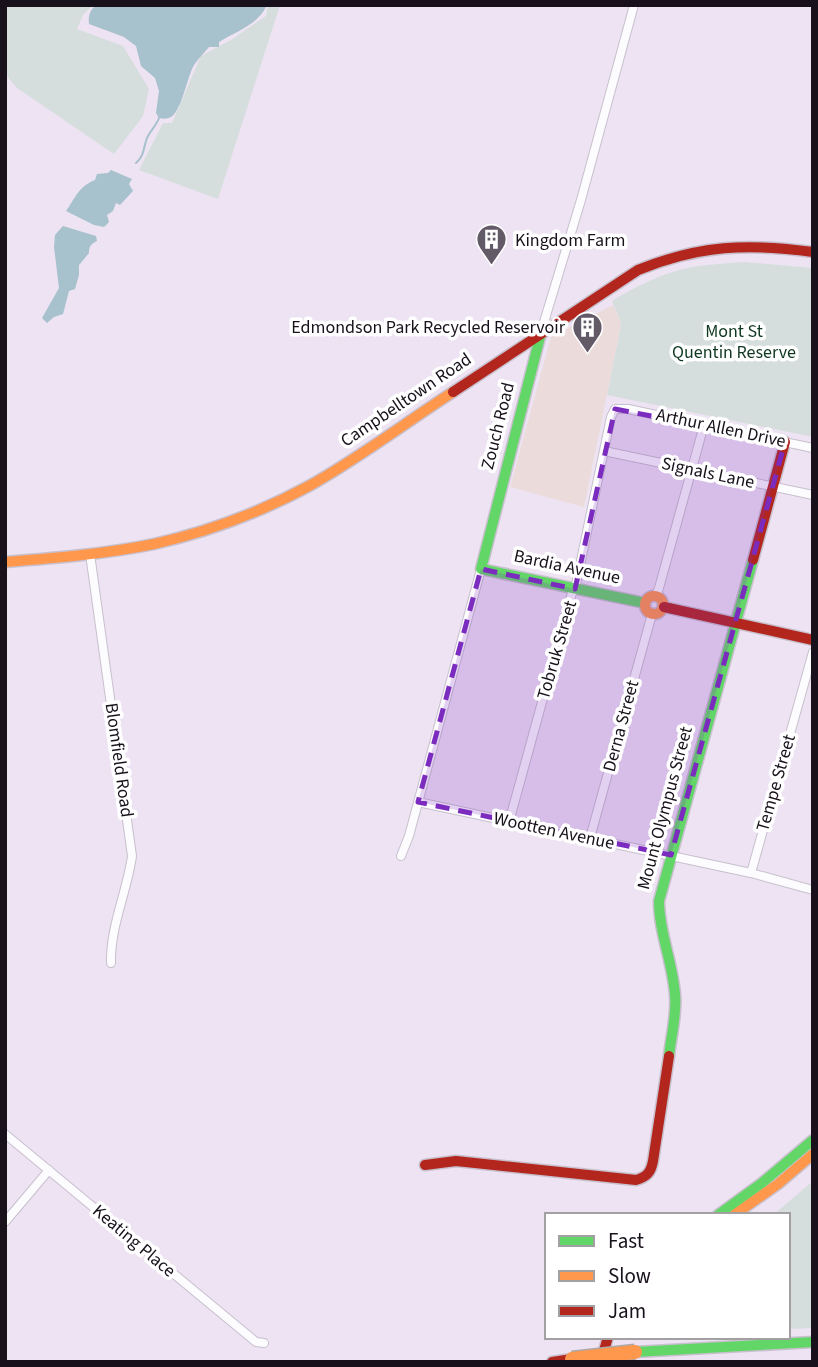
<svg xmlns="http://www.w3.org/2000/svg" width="818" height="1367" font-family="'Source Sans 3',sans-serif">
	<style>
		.industrial { fill: #ebdcdb }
		.green { fill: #d5dedc }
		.water { fill: #a7c1cd }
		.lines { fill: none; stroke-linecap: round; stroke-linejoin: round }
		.stream { stroke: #a7c1cd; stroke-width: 2 }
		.street-casing { stroke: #c8c0cd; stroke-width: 10 }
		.fast-casing { stroke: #c8c0cd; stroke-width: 13 }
		.slow-casing { stroke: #c8c0cd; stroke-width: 13 }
		.jam-casing { stroke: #c8c0cd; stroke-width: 13 }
		.street { stroke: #fcfbfd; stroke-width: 8 }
		.fast { stroke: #63d668; stroke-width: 10 }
		.slow { stroke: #ff974d; stroke-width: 10 }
		.jam { stroke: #b3261e; stroke-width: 10 }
		.slow-bridge-casing { stroke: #b0a8a7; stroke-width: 17; stroke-linecap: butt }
		.slow-bridge { stroke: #ff974d; stroke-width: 14 }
		.marked { fill: #7b2cbf; fill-opacity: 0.2; stroke: #7b2cbf; stroke-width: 5; stroke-dasharray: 14 9; stroke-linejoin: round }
		.labels { text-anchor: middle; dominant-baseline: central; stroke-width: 7; stroke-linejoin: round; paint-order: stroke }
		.poi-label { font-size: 18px; fill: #18111b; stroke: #fff; text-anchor: start }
		.park-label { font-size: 18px; fill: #0f3821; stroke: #fff }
		.street-label { font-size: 18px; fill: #18111b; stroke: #fff }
	</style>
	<rect width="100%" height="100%" fill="#ede3f3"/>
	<path class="industrial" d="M613 305 619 317 621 325 584 507 510 487 551 337Z"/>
	<path class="green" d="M5 5H93L83 15 77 29 123 46 149 89 143 116 114 154 17 88 5 74Z
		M268 5H280L218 199 139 170 163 123H172L201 56 231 40 266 16Z
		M744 262 813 268V437L607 395 621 325 619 317 612 301C638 285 669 270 699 266 714 264 729 263 744 262Z
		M813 1181V1328L788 1329V1215H773Z"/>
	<path class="water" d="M98 5H265L266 7C256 26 236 31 219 42V47H209C204 53 198 59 194 65 187 77 182 110 171 117 167 119 164 119 159 118L156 113 159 91 155 78 141 66 136 46 124 37 89 24C88 16 90 8 98 5Z
		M111 170 132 179 129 184 133 191 120 205 116 203 113 211 107 215 109 222 104 227 94 225 66 211C76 197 78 187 95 180L97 174 108 173Z
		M63 226 96 236 97 241C91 244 89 246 89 253L79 265V275L75 289 69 291 63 314 54 317 47 323 42 318 59 288 54 247 55 235Z"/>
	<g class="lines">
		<path class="stream" d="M136 163C145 155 143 148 147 138 150 131 156 126 159 118"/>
		<defs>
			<path id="street" d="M541 332 581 200 634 5
				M604 451 813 495
				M90 554 132 856C127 892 110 927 111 963
				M656 596 659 588 704 425
				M418 802 751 873 813 890
				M509 822 572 593 575 589 611 417 615 409H628L813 448
				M590 838 652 614
				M401 856 409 836 481 569
				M751 873 813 652
				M5 1134 256 1342 264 1343
				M5 1222 49 1170"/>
			<path id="fast" d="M541 333 481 569 645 603
				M669 1056C671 1036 677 1015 675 995 673 963 659 933 659 901L753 560
				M718 1215 762 1183 813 1140
				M635 1352 813 1342"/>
			<path id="slow" d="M5 562C55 558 105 554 154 544 207 532 261 512 309 486 359 458 405 423 453 392
				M645 605a9 9 0 1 1 18 0a9 9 0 1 1-18 0Z
				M734 1215 778 1184 813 1154"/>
			<path id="jam" d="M453 392 638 270C699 245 748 243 813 252
				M753 560 785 442
				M664 607 813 640
				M425 1165 456 1161 636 1180C647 1177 651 1172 653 1161L669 1056
				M601 1361 608 1337
				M552 1362 572 1359"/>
		</defs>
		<use href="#street" class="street-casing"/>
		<use href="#fast" class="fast-casing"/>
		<use href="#slow" class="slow-casing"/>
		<use href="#jam" class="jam-casing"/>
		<use href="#street" class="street"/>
		<use href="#fast" class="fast"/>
		<use href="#slow" class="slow"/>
		<use href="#jam" class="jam"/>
		<defs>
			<path id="slow-bridge" d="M572 1359 635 1352"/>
		</defs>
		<use href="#slow-bridge" class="slow-bridge-casing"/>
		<use href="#slow-bridge" class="slow-bridge"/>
	</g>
	<path class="marked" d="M615 409 785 442 671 855 418 802 481 569 575 589Z"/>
	<defs>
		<symbol id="building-pin" viewBox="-11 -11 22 30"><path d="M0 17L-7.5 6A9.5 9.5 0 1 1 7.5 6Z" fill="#635a67" stroke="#fff"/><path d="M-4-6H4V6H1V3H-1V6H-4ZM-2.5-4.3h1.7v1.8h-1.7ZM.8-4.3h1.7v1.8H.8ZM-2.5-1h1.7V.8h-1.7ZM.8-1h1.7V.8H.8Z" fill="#fff"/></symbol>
	</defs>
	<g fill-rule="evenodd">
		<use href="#building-pin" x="474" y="222" width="35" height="47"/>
		<use href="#building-pin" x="570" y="310" width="35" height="47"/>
	</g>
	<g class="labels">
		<g class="poi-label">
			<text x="515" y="240">Kingdom Farm</text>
			<text x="565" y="327" text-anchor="end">Edmondson Park Recycled Reservoir</text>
		</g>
		<g class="park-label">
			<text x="734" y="331">Mont St<tspan x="734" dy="21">Quentin Reserve</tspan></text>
		</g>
		<g class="street-label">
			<text transform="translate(406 400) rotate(-34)">Campbelltown Road</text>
			<text transform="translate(498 426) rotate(-76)">Zouch Road</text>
			<text transform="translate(721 428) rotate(12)">Arthur Allen Drive</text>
			<text transform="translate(708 473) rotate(12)">Signals Lane</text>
			<text transform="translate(567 567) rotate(12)">Bardia Avenue</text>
			<text transform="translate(557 650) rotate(-74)">Tobruk Street</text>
			<text transform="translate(621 726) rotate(-75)">Derna Street</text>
			<text transform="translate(119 760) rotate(82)">Blomfield Road</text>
			<text transform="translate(776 783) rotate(-74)">Tempe Street</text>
			<text transform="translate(665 808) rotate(-75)">Mount Olympus Street</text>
			<text transform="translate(554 831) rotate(12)">Wootten Avenue</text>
			<text transform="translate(134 1241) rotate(40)">Keating Place</text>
		</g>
	</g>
	<rect width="818" height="1367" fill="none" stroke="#18111b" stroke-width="14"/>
	<rect x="545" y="1213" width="245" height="126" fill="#ffffff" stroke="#a3a0a4" stroke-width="2"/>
	<rect x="559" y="1236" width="35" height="10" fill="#63d668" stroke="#a3a0a4" stroke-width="2"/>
	<text x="608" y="1248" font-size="21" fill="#18111b">Fast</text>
	<rect x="559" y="1271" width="35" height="10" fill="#ff974d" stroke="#a3a0a4" stroke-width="2"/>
	<text x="608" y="1283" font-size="21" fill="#18111b">Slow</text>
	<rect x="559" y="1306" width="35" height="10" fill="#b3261e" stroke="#a3a0a4" stroke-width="2"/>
	<text x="608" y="1318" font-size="21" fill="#18111b">Jam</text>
</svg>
